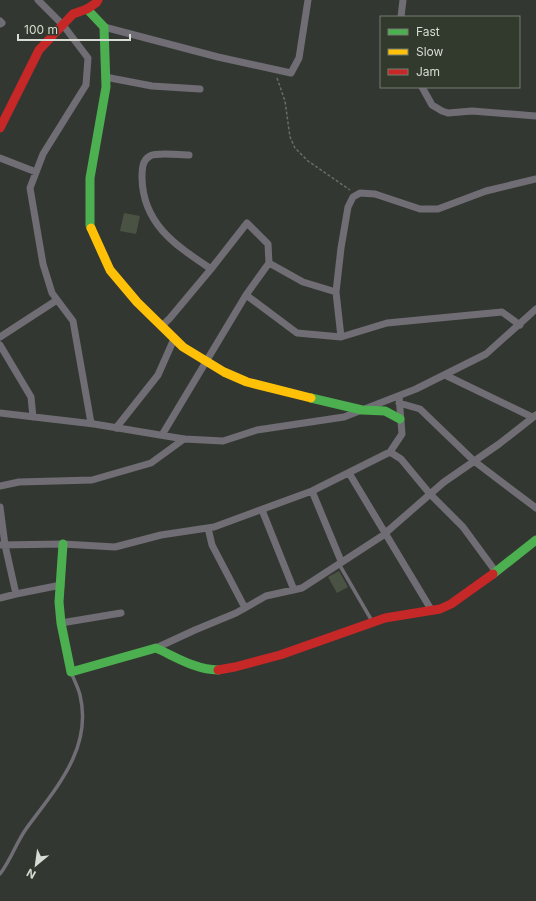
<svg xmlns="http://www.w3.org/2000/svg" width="536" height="901" font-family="Inter,sans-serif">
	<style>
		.building { fill: #4a5243 }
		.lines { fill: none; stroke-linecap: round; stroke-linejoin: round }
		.path { stroke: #6b6a6d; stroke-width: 1.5; stroke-dasharray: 3 2; stroke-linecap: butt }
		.lane { stroke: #706d75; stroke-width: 3.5 }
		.street { stroke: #706d75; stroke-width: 7 }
		.fast { stroke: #4caf50; stroke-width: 9 }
		.slow { stroke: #ffc107; stroke-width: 9 }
		.jam { stroke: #c62828; stroke-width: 9 }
	</style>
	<rect width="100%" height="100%" fill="#333731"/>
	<path class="building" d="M124 213 140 216 136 234 120 231Z
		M339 571 348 587 337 593 328 577Z"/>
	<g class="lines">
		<path class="path" d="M277 78 285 101 290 137 295 148 308 161 350 190"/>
		<path class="lane" d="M339 564 372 621
			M0 874C11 860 16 843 26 829 55 789 93 749 80 695 78 687 74 680 71 672"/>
		<path class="street" d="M38 0 63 25 88 58 86 85 43 154 30 188 43 264 52 293 73 321 91 423
			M401 17 403 0
			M0 21 2 23 0 24
			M104 27 218 57 291 73 299 58 308 0
			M105 77 152 86 200 89
			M422 87 432 105 442 111 448 113 472 111 536 116
			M189 155C180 155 157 152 150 156 142 160 142 170 142 178 143 225 177 246 211 269
			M0 158 36 172
			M269 263 303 282 336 292
			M246 295 297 333 341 337 387 323 502 312 520 325
			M162 326 170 318 211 269 247 223 268 244 269 263 246 295 162 435
			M0 337 57 300
			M341 337 336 292 341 248 348 207 353 197 360 193 375 194 420 209H438L486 191 536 179
			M0 345 31 397 33 417
			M445 375 532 417
			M399 403 420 409 474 461 536 508
			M0 413 94 424 184 439 223 441 257 430 344 417 416 389 486 354 536 309
			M116 428 158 375 174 339
			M390 452 401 459 430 494 463 527 496 572
			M349 473 432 611
			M0 486 19 482 92 480 151 463 184 439
			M312 491 341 561
			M0 507 5 545 16 594
			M262 510 294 590
			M208 528 212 545 245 608
			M0 545 63 544 115 547 161 535 214 527 312 491 390 452 402 434 399 396
			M0 598 16 594 61 585
			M61 623 121 613
			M156 648 195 630 236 613 266 596 302 588 382 536 444 482 499 444 536 415"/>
		<path class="fast" d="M87 9 104 27 106 87 90 178V225L91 228
			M311 398 362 410 385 411 400 419
			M63 544 59 602 61 623 71 672 156 648C176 657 196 670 218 670
			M493 574 536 540"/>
		<path class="slow" d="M91 228 110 270 137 302 183 347 224 372 247 382 311 398"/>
		<path class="jam" d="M0 128 39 50 73 14 87 9 96 3 98 0
			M218 670 235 667 280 655 385 618 440 609 451 604 493 574"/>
	</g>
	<rect x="380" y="16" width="140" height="72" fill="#323a2e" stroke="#747b70"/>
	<rect x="388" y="29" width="20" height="6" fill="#4caf50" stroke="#747b70"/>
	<text x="416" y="36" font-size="12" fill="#d7dcd4">Fast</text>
	<rect x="388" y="49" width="20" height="6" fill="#ffc107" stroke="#747b70"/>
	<text x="416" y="56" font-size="12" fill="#d7dcd4">Slow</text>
	<rect x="388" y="69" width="20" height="6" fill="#c62828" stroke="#747b70"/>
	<text x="416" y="76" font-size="12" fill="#d7dcd4">Jam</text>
	<g transform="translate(36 865) rotate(209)" stroke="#323a2e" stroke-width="3" paint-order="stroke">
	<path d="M0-3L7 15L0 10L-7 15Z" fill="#d7dcd4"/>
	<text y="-6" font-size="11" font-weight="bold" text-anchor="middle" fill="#d7dcd4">N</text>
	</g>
	<path d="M18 34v6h112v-6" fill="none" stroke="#d7dcd4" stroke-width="2"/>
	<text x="24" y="34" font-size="12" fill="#d7dcd4" stroke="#323a2e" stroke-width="3" paint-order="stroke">100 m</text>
</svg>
